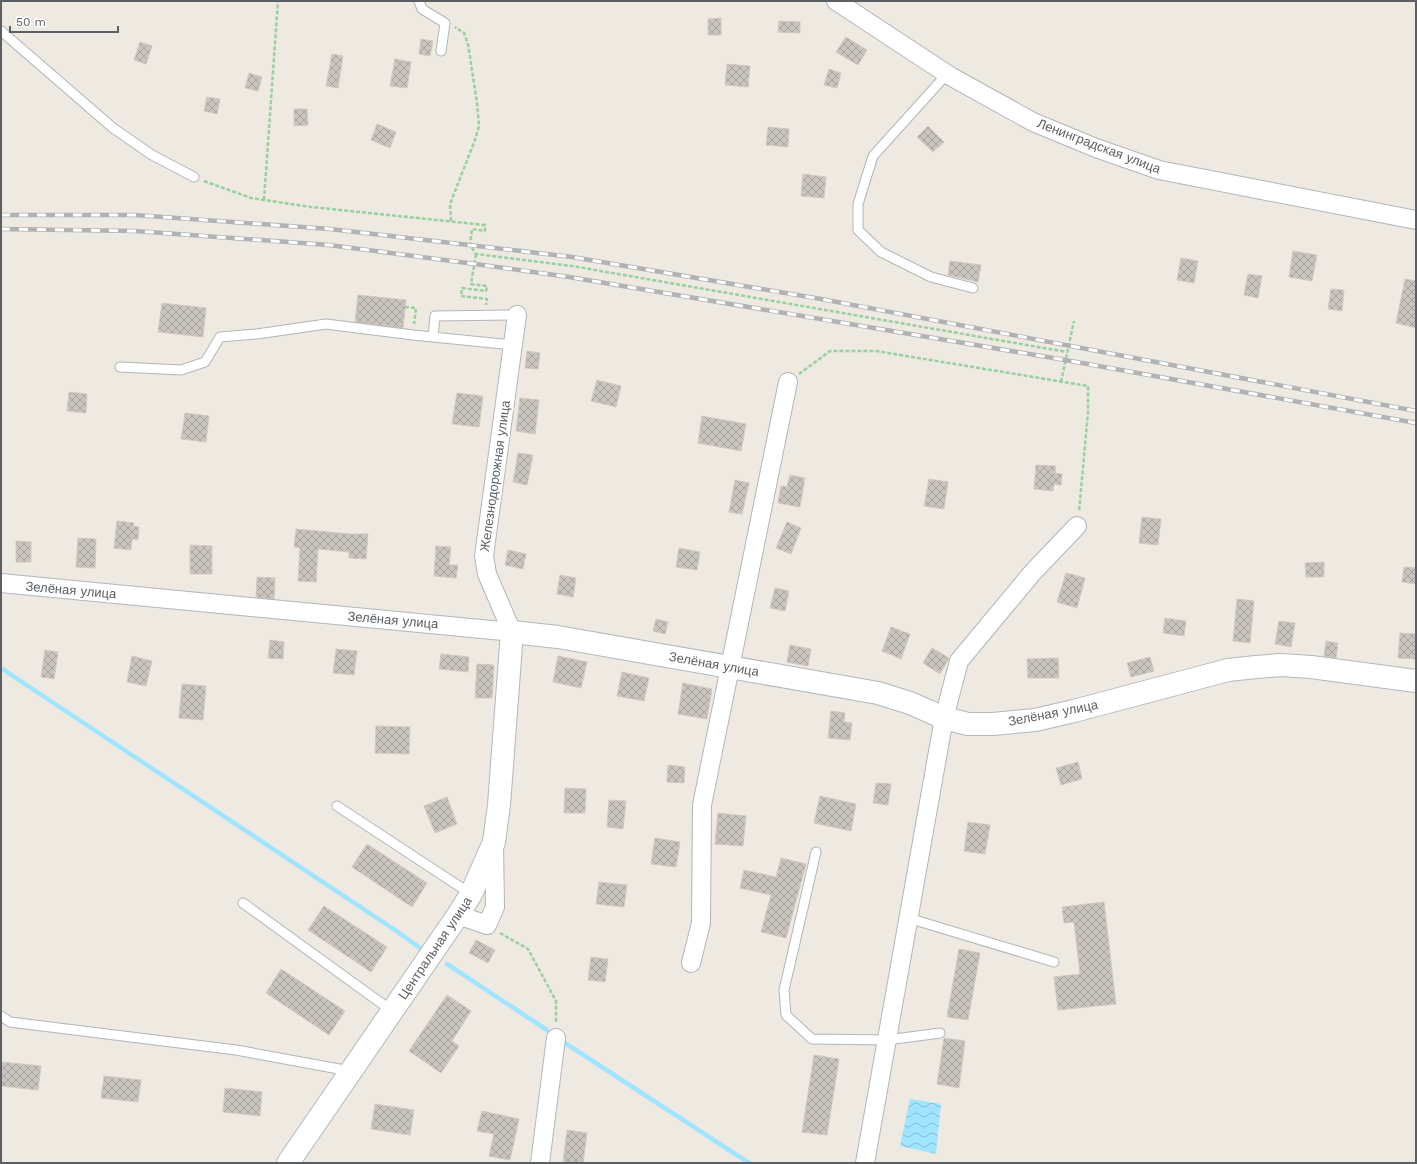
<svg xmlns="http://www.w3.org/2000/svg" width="1417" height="1164" font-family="'Work Sans',sans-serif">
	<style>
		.water { fill: url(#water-waves) }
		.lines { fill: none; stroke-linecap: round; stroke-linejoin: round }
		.stream { stroke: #a0e4ff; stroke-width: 4.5 }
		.building { fill: url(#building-cross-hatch); stroke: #d3cabf }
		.lane-casing { stroke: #b2b6ba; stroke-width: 11 }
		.street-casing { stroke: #b2b6ba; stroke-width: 20 }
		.secondary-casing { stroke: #b3b8bd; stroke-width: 24 }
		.path { stroke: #99d0a0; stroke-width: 2.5; stroke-dasharray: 4 2; stroke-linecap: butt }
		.lane { stroke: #fff; stroke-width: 9 }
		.street { stroke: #fff; stroke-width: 18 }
		.secondary { stroke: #fff; stroke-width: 22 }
		.rail-casing { stroke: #b1b2b3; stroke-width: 4.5 }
		.rail { stroke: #fff; stroke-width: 3; stroke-dasharray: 9; stroke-linecap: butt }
		.labels { text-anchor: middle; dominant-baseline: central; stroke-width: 4; stroke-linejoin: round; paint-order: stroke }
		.street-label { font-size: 13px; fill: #5a5f63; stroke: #fff }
	</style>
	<defs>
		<pattern id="water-waves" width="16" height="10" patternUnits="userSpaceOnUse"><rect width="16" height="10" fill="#a0e4ff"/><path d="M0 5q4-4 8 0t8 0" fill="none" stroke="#85bcd2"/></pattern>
		<pattern id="building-cross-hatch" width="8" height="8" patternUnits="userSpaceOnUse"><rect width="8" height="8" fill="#c9c4be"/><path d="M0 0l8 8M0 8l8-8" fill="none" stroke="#a6a29e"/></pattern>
	</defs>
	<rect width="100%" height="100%" fill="#eee9e1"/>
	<path class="water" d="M910 1099 941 1104 936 1154 900 1146Z"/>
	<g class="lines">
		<path class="stream" d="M1 668 395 930 420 948
			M447 964 547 1030
			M565 1043 749 1163"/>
	</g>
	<path class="building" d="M721 18V35H708V19Z
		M779 21 800 22V33L778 32Z
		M846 37 867 50 858 65 836 52Z
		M421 39 433 41 430 56 419 54Z
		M140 42 152 46 146 64 134 60Z
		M332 54 343 56 338 88 326 86Z
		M395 59 411 62 407 88 390 86Z
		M727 64 750 66 748 87 725 85Z
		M829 69 841 73 837 88 824 85Z
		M249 73 262 77 258 91 245 88Z
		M207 97 220 99 217 114 204 111Z
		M294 109H307L308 125 294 126Z
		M377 124 396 132 390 148 371 140Z
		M928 126 944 142 933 152 917 137Z
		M768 127 789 129 788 147 766 145Z
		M803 174 826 177 824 198 801 196Z
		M1293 251 1317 255 1312 281 1289 277Z
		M1181 258 1198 261 1194 283 1177 280Z
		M950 261 981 265 978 282 948 275Z
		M1248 274 1262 276 1258 298 1244 295Z
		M1405 279 1416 281V328L1396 323Z
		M1331 289 1344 290 1342 311 1328 309Z
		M358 295 406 300 403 328 355 322Z
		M162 303 206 308 203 337 158 332Z
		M527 351 540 353 538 369 525 368Z
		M597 380 621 386 616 407 591 401Z
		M69 392 87 394 86 413 67 411Z
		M457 393 483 396 479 427 452 424Z
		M520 398 539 400 535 434 516 431Z
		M185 413 209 416 206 442 181 439Z
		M702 416 746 424 741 451 698 443Z
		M518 453 533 455 527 485 513 482Z
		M1036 465 1056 466 1055 473 1062 474 1061 485 1054 484 1053 491 1034 489Z
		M790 475 805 478 800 507 778 503 781 486 787 487Z
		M929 479 948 482 944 509 924 506Z
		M735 480 749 483 742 514 729 512Z
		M1142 517 1161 519 1158 545 1139 543Z
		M117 521 134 523 133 526 139 527 138 540 132 539 131 550 114 548Z
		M787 522 801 528 791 554 776 548Z
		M296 529 350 534H368L366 559 349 558V552L318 549 316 582 298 581 300 548 294 547Z
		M78 538 96 539 95 568 76 567Z
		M16 541 31 542V562H16Z
		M190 545 212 546V574H190Z
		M436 546 451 547 449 565H458L456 578 434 576Z
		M679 548 700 552 697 570 676 567Z
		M508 550 526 554 523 569 505 565Z
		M1324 562V577H1306L1305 563Z
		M1404 567 1416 568V584L1402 582Z
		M1066 573 1085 578 1077 608 1057 602Z
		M560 575 576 578 573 597 557 594Z
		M257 577 275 578 274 599 256 597Z
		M775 588 789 591 785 611 770 608Z
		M1237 599 1254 601 1250 643 1233 641Z
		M1165 618 1186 621 1184 636 1163 633Z
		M656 619 668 622 665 634 653 631Z
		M1279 621 1295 623 1291 647 1275 644Z
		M891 627 910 634 901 659 882 651Z
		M1400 633 1416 634V659L1398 658Z
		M270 640 284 642 283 659 268 658Z
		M1326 641 1338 643 1336 658 1324 656Z
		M790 645 811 649 808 666 787 662Z
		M932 648 949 658 940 674 923 663Z
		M336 649 357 651 354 675 333 673Z
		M45 650 58 652 54 679 41 677Z
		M441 654 469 657 468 672 439 669Z
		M132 656 152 661 146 686 127 682Z
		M558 656 587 662 581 688 553 682Z
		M1150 657 1154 671 1131 677 1127 663Z
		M1058 658 1059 678H1028L1027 659Z
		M477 664 494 665 492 698H475Z
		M622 672 649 678 644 701 617 696Z
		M683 683 712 689 707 719 678 714Z
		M182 684 206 686 203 720 179 718Z
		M831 711 845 713 844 722 852 723 850 740 828 738Z
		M376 726 410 727 409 754 375 753Z
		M1078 762 1082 779 1061 785 1056 768Z
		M668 765 685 767 684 783 667 782Z
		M876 783 891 784 888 805 873 803Z
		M565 788 586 789 585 813H564Z
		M820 796 856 804 851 831 814 823Z
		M447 797 457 824 435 833 424 806Z
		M609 800 626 801 623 829 607 827Z
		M718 813 746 816 743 846 715 844Z
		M968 822 990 825 985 854 964 851Z
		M655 838 680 842 676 867 651 864Z
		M367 844 427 883 412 907 352 867Z
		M781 858 806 864 786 938 761 932 771 895 740 888 744 870 776 877Z
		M599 882 627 885 624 907 596 904Z
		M1104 902 1116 1004 1058 1010 1054 977 1080 974 1074 922 1064 923 1062 907Z
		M324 906 387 947 371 972 308 930Z
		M476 940 495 950 488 963 469 953Z
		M959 949 980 953 968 1020 947 1017Z
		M591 957 608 959 605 982 588 980Z
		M281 969 345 1011 329 1035 266 993Z
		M447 995 471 1011 452 1041 459 1046 441 1073 409 1051Z
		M944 1038 965 1041 959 1088 937 1084Z
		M814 1055 839 1059 827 1135 802 1132Z
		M2 1062 41 1066 38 1090 1 1086Z
		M104 1076 141 1080 138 1102 101 1098Z
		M225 1088 262 1092 260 1116 223 1112Z
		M375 1104 414 1110 410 1135 371 1129Z
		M482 1111 519 1119 510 1160 489 1156 494 1134 477 1131Z
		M567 1130 587 1133 583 1163H563Z"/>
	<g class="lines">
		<defs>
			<path id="lane" d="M419 1 422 9 445 23 441 51
				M1 31 113 128 152 155 194 177
				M947 74 873 156 858 204V230L881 252 931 277 973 288
				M433 337 435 316 517 315
				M120 367 181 370 205 362 220 337 257 334 326 324 413 335 513 345
				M337 806 471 894
				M816 852 784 990 786 1015 812 1039 887 1040 940 1033
				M243 903 392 1011
				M908 918 1054 962
				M1 1016 10 1022 236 1050 350 1071"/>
			<path id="street" d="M836 1 950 76 1033 122 1096 148 1159 170 1416 220
				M1 583 512 632 487 574 484 556 517 315
				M458 915 487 925 495 907 494 844
				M691 963 701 923 702 805 788 382
				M540 1163 556 1038
				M865 1163 944 718 959 661 1033 572 1077 526"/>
			<path id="secondary" d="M288 1163 458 915 471 894 494 842 499 805 512 632 558 637 878 693 910 703 944 718 968 724H993L1035 720 1074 711 1228 670 1256 667 1281 665 1311 667 1416 681"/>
		</defs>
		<use href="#lane" class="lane-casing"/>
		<use href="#street" class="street-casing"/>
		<use href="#secondary" class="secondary-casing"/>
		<path class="path" d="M204 181 251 198 311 207 485 225V231L472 229 470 245 476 254 572 266 1067 352
			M264 200 278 1
			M451 221 450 204 475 140 479 126 477 103 468 44 464 33 455 27
			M476 254 471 284 487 286 486 291 462 288 461 296 487 299 486 305
			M405 307 416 308 414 324
			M799 374 830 351H876L1088 386V412L1079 512
			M1061 382 1074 321
			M500 933 528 949 556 1001V1023"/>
		<use href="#lane" class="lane"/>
		<use href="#street" class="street"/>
		<use href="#secondary" class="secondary"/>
		<defs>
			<path id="rail" d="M1 215H135L330 229 572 257 821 299 1416 411
				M1 229 135 231 329 245 475 264 569 277 1065 360 1416 423"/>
		</defs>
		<use href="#rail" class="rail-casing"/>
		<use href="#rail" class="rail"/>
	</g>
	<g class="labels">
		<g class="street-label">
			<text transform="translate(1099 146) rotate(21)">Ленинградская улица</text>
			<text transform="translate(495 476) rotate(-82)">Железнодорожная улица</text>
			<text transform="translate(71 590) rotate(5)">Зелёная улица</text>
			<text transform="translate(393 620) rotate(5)">Зелёная улица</text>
			<text transform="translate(714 664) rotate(10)">Зелёная улица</text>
			<text transform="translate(1053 713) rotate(-11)">Зелёная улица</text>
			<text transform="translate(435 948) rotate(-56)">Центральная улица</text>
		</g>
	</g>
	<rect width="1417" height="1164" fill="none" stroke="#5a5f63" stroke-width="4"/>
	<path d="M10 26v6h108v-6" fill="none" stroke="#5a5f63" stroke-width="2"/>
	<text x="16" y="26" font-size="12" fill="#5a5f63" stroke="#ffffff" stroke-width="3" paint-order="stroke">50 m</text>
</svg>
